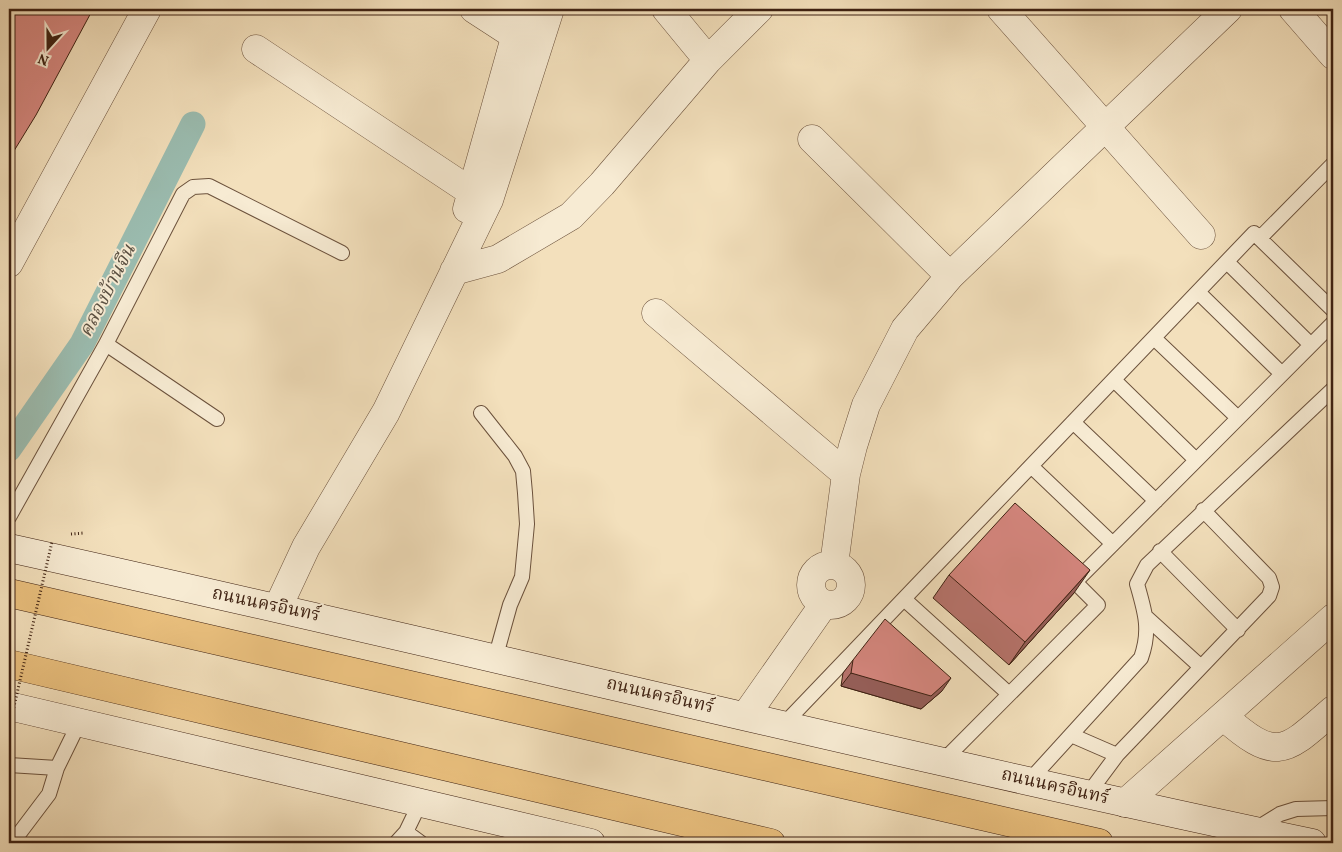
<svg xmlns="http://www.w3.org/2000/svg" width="1342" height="852" font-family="Vollkorn,'Noto Serif Thai',serif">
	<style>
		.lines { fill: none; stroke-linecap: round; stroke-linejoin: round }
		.canal { stroke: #9bbdb1; stroke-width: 25 }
		.lane-casing { stroke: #6b513c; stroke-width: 16 }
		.street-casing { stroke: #6b513c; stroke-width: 29 }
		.secondary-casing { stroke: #3e2112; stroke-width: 29 }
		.primary-casing { stroke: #3e2112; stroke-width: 29 }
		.path { stroke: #3e2112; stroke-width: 3; stroke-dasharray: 1 2.5; stroke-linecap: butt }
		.lane { stroke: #f7ebd3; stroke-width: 14 }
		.street { stroke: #f7ebd3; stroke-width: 28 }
		.secondary { stroke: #f7ebd3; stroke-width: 28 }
		.primary { stroke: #eac07e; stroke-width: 28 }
		.path-bridge { stroke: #3e2112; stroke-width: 3; stroke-dasharray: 1 2.5; stroke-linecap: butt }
		.wall { fill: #b7736c; stroke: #3e2112 }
		.shaded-wall { fill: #955e58; stroke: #3e2112 }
		.building { fill: #d5867e; stroke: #3e2112 }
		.labels { text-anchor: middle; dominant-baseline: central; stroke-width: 4; stroke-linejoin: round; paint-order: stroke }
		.street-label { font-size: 18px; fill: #3e2112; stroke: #f7ebd3 }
		.water-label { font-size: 19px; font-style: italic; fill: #5a5042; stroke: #f7ebd3 }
	</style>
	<rect width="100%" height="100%" fill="#f3e0bc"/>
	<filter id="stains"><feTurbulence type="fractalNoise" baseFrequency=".004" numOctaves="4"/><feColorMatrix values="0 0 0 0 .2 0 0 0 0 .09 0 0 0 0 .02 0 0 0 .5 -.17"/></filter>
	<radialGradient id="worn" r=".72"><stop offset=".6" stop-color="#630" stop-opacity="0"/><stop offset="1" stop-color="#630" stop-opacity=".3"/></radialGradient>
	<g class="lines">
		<path class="canal" d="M9 449 82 344 193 124"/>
		<defs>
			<path id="lane" d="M1260 238 1333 164
				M1227 262 1311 345
				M1198 292 1282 374
				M1154 338 1238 418
				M106 344 217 419
				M1114 380 1196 460
				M481 413 515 456 523 471 525 493 527 524 522 577 510 605 495 659
				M1073 422 1156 501
				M1031 466 1113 544
				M9 517 106 344 183 194 193 187 209 186 342 253
				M1160 551 1238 630
				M904 599 1009 694
				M1146 617 1201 667
				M784 724 1254 233 1333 310
				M1071 735 1117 755
				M943 761 1098 605 1075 582 1333 323
				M9 765 57 768
				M1029 781 1141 658C1151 630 1145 612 1137 584L1147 565 1333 389
				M1088 794 1117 755 1269 596 1272 587 1269 578 1203 510
				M1254 830 1280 814 1296 809 1333 808
				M406 832 421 843
				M12 843 49 794 57 768 80 721
				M396 843 406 832 420 803"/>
			<path id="street" d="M474 9 514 35 532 41
				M666 9 708 60
				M1001 9 1201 235
				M1293 9 1333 55
				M256 49 470 191 489 200
				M812 139 950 276
				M467 209 523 9
				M9 263 147 9
				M454 271 498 259 571 216 602 184 708 60 759 9
				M656 313 846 474
				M834 565 846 474 853 446 866 405 905 329 950 276 1228 9
				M811 585a20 20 0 1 1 40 0a20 20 0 1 1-40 0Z
				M278 607 306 547 386 412 489 200 550 9
				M746 715 824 604
				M1223 716C1277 764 1285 752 1333 710
				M1125 803 1333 618"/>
			<path id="secondary" d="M9 548C444 644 877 751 1312 843
				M9 706 591 843"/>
			<path id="primary" d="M9 593 1099 843
				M9 664 771 843"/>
		</defs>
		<use href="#lane" class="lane-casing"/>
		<use href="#street" class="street-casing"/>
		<use href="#secondary" class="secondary-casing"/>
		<use href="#primary" class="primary-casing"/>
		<path class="path" d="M71 534 84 533"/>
		<use href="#lane" class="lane"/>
		<use href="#street" class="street"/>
		<use href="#secondary" class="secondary"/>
		<use href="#primary" class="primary"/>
		<path class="path-bridge" d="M9 728 52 542"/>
	</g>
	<path class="wall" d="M949 575 1074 593 1009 665 933 598Z
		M853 660 942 691 921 709 841 686 843 673Z"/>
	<path class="shaded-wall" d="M1090 570 1074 593 1009 665 1025 642Z
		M851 673 951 678 942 691 921 709 841 686Z"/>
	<path class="building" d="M9 9H93L36 115 9 159Z
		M1015 503 1090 570 1025 642 949 575Z
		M885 619 951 678 931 696 851 673 853 660Z"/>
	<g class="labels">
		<g class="street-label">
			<text transform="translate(266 605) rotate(12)">ถนนนครอินทร์</text>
			<text transform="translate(660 696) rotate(13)">ถนนนครอินทร์</text>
			<text transform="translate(1055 787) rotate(13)">ถนนนครอินทร์</text>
		</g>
		<g class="water-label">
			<text transform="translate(108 291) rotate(-63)">คลองบ้านจีน</text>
		</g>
	</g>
	<rect width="1342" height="852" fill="none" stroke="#f3e0bc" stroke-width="30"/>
	<rect x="10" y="10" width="1322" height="832" fill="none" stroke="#3e2112" stroke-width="2.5"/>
	<rect x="15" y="15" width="1312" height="822" fill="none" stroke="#3e2112"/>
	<g transform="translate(48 48) rotate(201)" stroke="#f7ebd3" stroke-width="4" paint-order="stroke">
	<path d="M0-4L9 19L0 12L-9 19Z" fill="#3e2112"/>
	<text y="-8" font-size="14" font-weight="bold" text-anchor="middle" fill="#3e2112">N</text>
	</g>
	<rect width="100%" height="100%" filter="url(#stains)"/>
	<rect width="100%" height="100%" fill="url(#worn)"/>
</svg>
